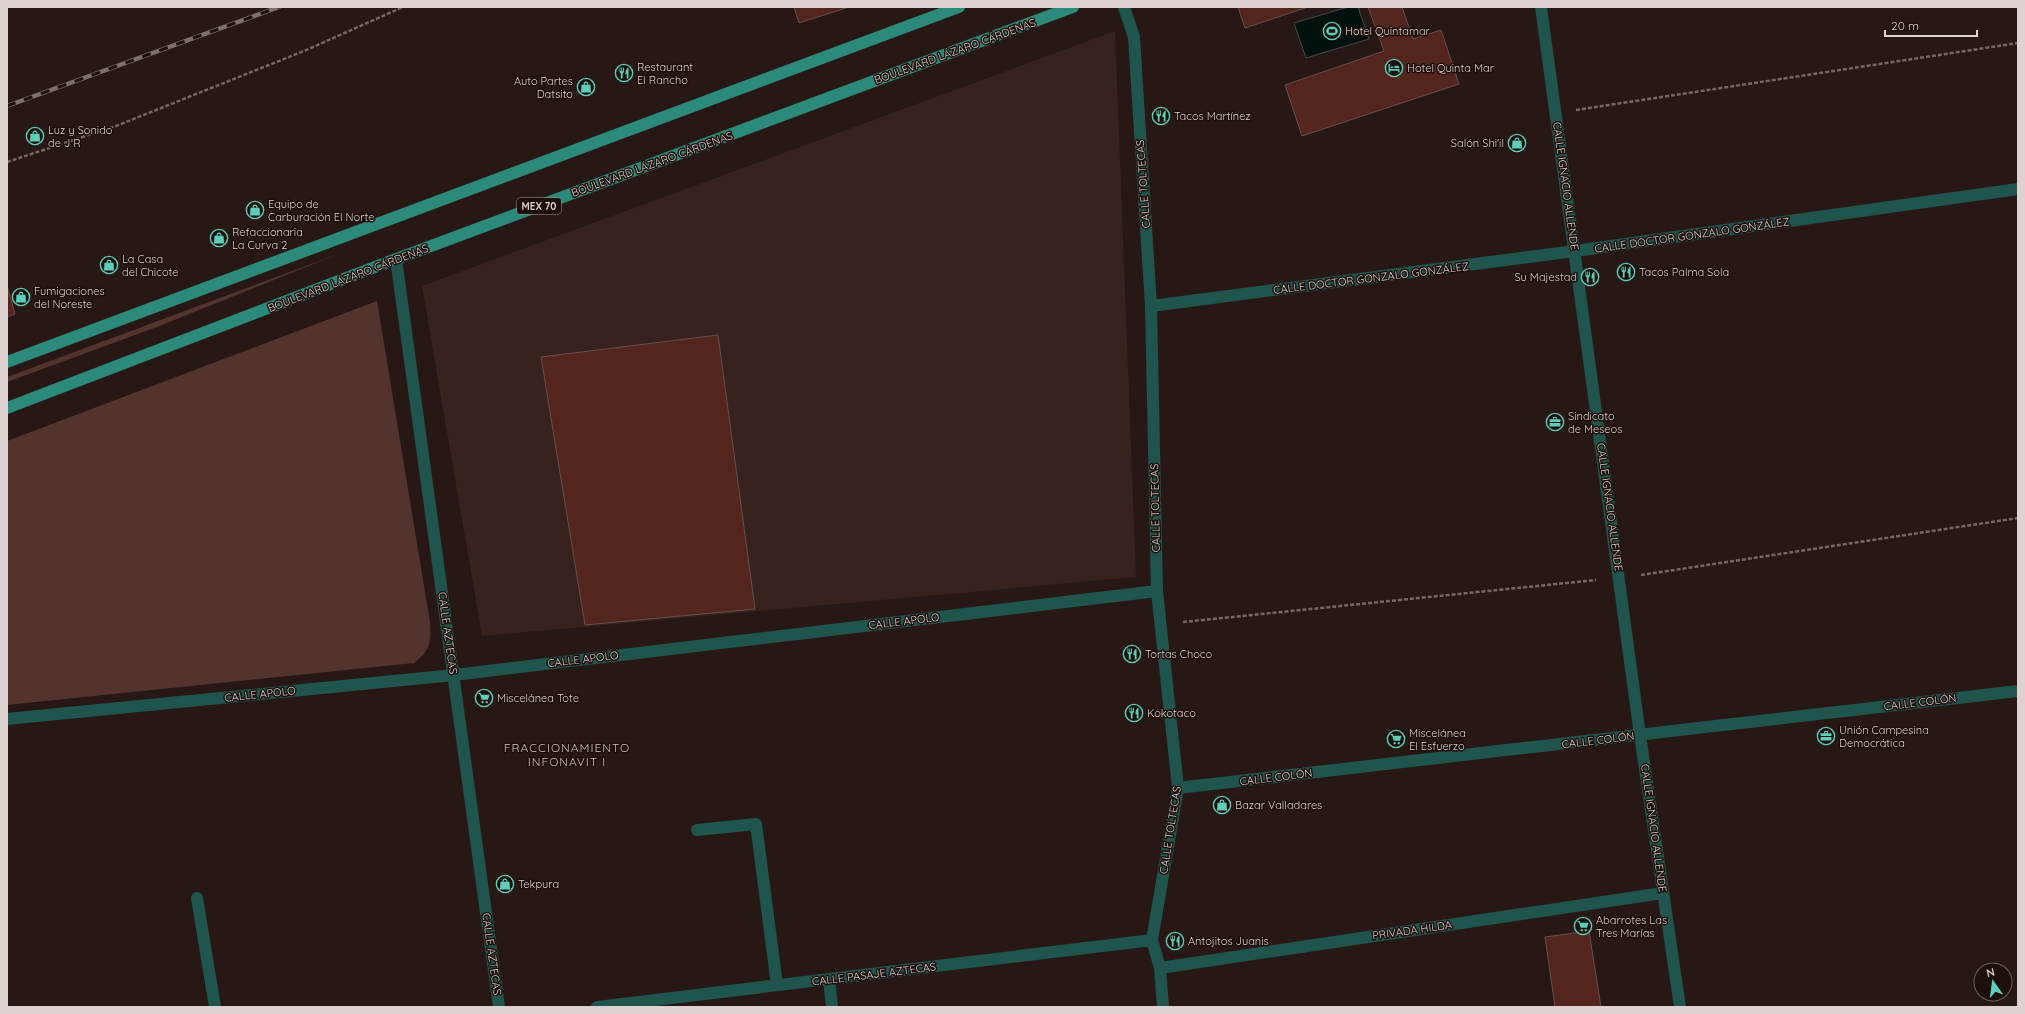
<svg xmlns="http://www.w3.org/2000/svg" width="2025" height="1014" font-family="Quicksand,sans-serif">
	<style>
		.built { fill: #37221e }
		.green { fill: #52332d }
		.water { fill: #00110e; stroke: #424b48 }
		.building { fill: #54251d; stroke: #63514d }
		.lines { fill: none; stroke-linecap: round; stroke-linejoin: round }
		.path { stroke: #746764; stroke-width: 2.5; stroke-dasharray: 4 2; stroke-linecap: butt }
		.minor { stroke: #1f554c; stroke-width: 12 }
		.major { stroke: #2c8a7b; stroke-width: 12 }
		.rail-casing { stroke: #7c6f6c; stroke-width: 4.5 }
		.rail { stroke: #1d0f0c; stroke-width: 3; stroke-dasharray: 9; stroke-linecap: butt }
		.labels { text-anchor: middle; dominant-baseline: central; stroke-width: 3; stroke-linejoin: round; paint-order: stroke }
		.shield { fill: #1d0f0c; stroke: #a39894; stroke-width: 1 }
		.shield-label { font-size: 10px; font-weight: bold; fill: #ddd2cf }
		.poi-label { font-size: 11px; fill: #ddd2cf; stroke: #1d0f0c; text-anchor: start }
		.street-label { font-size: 11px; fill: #ddd2cf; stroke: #1d0f0c }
		.neighbourhood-label { font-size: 12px; letter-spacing: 1px; fill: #d5c0bb; stroke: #1d0f0c }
	</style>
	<rect width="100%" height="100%" fill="#271815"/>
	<path class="built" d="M1115 31 1136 577 482 636 422 286Z"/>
	<path class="green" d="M341 253 157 327 7 382V377Z
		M377 301 430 622C431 642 431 650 414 663L7 705V441Z"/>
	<path class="water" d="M1348 7H1358L1369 39 1306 58 1294 23Z"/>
	<path class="building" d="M794 7H849L799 23Z
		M1238 7H1308L1245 28Z
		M1368 7H1402L1413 39 1441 30 1459 84 1302 136 1285 85 1384 51Z
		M7 286 15 314 7 317Z
		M718 335 755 609 585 625 541 357Z
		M1589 931 1601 1007H1555L1545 937Z"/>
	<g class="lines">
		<path class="path" d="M1576 110 2018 43
			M7 162 116 126 304 51 403 7
			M1641 575 2018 518
			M1183 622 1596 580"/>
		<path class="minor" d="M1124 7 1134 37 1151 306 1157 591 1178 788 1152 940 1160 968 1163 1007
			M1541 7 1640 735 1680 1007
			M396 259 499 1007
			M1151 306 1575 251 2018 189
			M7 719 454 675 1157 591
			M1178 788 2018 691
			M697 830 756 824 777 985
			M197 898 215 1007
			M1160 968 1663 893
			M829 979 832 1007
			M597 1007 1152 940"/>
		<path class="major" d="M7 362 959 7
			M7 408 396 259 1073 7"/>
		<defs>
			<path id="rail" d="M7 106 279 7"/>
		</defs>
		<use href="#rail" class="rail-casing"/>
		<use href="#rail" class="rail"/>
	</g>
	<defs>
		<symbol id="stadium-ring" viewBox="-11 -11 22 22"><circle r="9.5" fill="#1d0f0c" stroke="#5cceba" stroke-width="1.5"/><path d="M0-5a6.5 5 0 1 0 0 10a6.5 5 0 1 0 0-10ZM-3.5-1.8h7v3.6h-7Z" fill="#5cceba"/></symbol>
		<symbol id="hotel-ring" viewBox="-11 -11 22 22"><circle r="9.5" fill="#1d0f0c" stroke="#5cceba" stroke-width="1.5"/><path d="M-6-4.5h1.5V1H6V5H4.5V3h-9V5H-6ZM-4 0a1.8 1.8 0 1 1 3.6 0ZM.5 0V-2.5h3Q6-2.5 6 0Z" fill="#5cceba"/></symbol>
		<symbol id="restaurant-ring" viewBox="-11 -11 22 22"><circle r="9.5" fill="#1d0f0c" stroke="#5cceba" stroke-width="1.5"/><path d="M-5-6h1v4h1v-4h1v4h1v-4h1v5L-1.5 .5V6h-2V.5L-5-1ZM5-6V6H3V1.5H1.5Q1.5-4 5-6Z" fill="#5cceba"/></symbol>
		<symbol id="shop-ring" viewBox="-11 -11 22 22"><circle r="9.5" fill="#1d0f0c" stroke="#5cceba" stroke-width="1.5"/><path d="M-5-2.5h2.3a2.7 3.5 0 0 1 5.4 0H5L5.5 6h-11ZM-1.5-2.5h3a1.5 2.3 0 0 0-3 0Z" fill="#5cceba"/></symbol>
		<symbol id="office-ring" viewBox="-11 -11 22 22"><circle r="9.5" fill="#1d0f0c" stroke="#5cceba" stroke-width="1.5"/><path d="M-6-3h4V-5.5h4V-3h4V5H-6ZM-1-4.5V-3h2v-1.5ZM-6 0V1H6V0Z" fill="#5cceba"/></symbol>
		<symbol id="supermarket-ring" viewBox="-11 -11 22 22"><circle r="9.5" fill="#1d0f0c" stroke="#5cceba" stroke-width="1.5"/><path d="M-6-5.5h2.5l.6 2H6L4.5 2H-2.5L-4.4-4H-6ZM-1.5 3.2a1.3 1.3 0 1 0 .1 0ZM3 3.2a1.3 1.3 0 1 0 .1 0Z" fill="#5cceba"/></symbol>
	</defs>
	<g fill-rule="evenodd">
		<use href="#stadium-ring" x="1322" y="21" width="20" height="20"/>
		<use href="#hotel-ring" x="1384" y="58" width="20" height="20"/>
		<use href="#restaurant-ring" x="614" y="63" width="20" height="20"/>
		<use href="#shop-ring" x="576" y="77" width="20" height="20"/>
		<use href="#restaurant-ring" x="1151" y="106" width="20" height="20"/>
		<use href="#shop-ring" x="25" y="126" width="20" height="20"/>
		<use href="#shop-ring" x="1507" y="133" width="20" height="20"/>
		<use href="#shop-ring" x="245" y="200" width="20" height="20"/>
		<use href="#shop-ring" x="209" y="228" width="20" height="20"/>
		<use href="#shop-ring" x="99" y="255" width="20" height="20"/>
		<use href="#restaurant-ring" x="1616" y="262" width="20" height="20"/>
		<use href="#restaurant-ring" x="1580" y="267" width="20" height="20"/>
		<use href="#shop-ring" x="11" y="287" width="20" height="20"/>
		<use href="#office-ring" x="1545" y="412" width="20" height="20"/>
		<use href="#restaurant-ring" x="1122" y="644" width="20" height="20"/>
		<use href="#supermarket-ring" x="474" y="688" width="20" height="20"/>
		<use href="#restaurant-ring" x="1124" y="703" width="20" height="20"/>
		<use href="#office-ring" x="1816" y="726" width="20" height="20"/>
		<use href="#supermarket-ring" x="1386" y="729" width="20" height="20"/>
		<use href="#shop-ring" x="1212" y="795" width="20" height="20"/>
		<use href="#shop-ring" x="495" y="874" width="20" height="20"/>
		<use href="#supermarket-ring" x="1573" y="916" width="20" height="20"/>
		<use href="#restaurant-ring" x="1165" y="931" width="20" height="20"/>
	</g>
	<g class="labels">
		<rect class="shield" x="517" y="198" width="44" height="16" rx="3"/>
		<g class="shield-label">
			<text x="539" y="206">MEX 70</text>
		</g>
		<g class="poi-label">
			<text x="1345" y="31">Hotel Quintamar</text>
			<text x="637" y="67">Restaurant<tspan x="637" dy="13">El Rancho</tspan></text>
			<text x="1407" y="68">Hotel Quinta Mar</text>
			<text x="573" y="81" text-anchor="end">Auto Partes<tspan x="573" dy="13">Datsito</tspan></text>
			<text x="1174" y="116">Tacos Martínez</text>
			<text x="48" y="130">Luz y Sonido<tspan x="48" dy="13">de J R</tspan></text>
			<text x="1504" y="143" text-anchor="end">Salón Shi'il</text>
			<text x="268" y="204">Equipo de<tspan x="268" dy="13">Carburación El Norte</tspan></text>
			<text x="232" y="232">Refaccionaria<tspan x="232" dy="13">La Curva 2</tspan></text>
			<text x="122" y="259">La Casa<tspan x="122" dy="13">del Chicote</tspan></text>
			<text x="1639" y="272">Tacos Palma Sola</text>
			<text x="1577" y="277" text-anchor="end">Su Majestad</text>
			<text x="34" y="291">Fumigaciones<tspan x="34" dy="13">del Noreste</tspan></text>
			<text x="1568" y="416">Sindicato<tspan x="1568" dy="13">de Meseos</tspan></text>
			<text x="1145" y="654">Tortas Choco</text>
			<text x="497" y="698">Miscelánea Tote</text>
			<text x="1147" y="713">Kokotaco</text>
			<text x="1839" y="730">Unión Campesina<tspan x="1839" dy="13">Democrática</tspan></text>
			<text x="1409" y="733">Miscelánea<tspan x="1409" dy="13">El Esfuerzo</tspan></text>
			<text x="1235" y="805">Bazar Valladares</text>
			<text x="518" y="884">Tekpura</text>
			<text x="1596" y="920">Abarrotes Las<tspan x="1596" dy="13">Tres Marías</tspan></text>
			<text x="1188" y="941">Antojitos Juanis</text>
		</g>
		<g class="street-label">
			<text transform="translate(955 51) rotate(-20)">BOULEVARD LÁZARO CÁRDENAS</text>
			<text transform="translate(652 164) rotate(-20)">BOULEVARD LÁZARO CÁRDENAS</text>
			<text transform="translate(1143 184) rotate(-94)">CALLE TOLTECAS</text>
			<text transform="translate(1566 186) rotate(82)">CALLE IGNACIO ALLENDE</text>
			<text transform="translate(1692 235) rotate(-8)">CALLE DOCTOR GONZALO GONZÁLEZ</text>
			<text transform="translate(348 278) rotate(-21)">BOULEVARD LÁZARO CÁRDENAS</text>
			<text transform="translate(1371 278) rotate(-7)">CALLE DOCTOR GONZALO GONZÁLEZ</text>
			<text transform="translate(1610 507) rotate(82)">CALLE IGNACIO ALLENDE</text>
			<text transform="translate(1155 508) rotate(-91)">CALLE TOLTECAS</text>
			<text transform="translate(904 621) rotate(-7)">CALLE APOLO</text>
			<text transform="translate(448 633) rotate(82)">CALLE AZTECAS</text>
			<text transform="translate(583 659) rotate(-7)">CALLE APOLO</text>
			<text transform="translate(260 694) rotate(-6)">CALLE APOLO</text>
			<text transform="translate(1920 702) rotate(-7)">CALLE COLÓN</text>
			<text transform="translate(1598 740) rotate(-7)">CALLE COLÓN</text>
			<text transform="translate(1276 777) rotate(-7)">CALLE COLÓN</text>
			<text transform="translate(1654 828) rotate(82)">CALLE IGNACIO ALLENDE</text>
			<text transform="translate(1170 830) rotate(-81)">CALLE TOLTECAS</text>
			<text transform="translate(1412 930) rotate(-8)">PRIVADA HILDA</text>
			<text transform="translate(492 954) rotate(82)">CALLE AZTECAS</text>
			<text transform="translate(874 974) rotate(-7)">CALLE PASAJE AZTECAS</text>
		</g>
		<g class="neighbourhood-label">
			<text x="567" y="747">FRACCIONAMIENTO<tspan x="567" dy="14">INFONAVIT I</tspan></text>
		</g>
	</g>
	<rect width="2025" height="1014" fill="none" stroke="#ddd2cf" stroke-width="16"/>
	<g transform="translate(1993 982) rotate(346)"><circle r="19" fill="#1d0f0c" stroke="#6a5d5a"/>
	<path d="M0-3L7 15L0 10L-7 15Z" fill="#5cceba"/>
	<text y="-6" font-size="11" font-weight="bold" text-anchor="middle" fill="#ddd2cf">N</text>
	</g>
	<path d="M1885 30v6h92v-6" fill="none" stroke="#ddd2cf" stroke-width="2"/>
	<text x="1891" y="30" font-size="12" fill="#ddd2cf" stroke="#1d0f0c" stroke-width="3" paint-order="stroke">20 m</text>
</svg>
